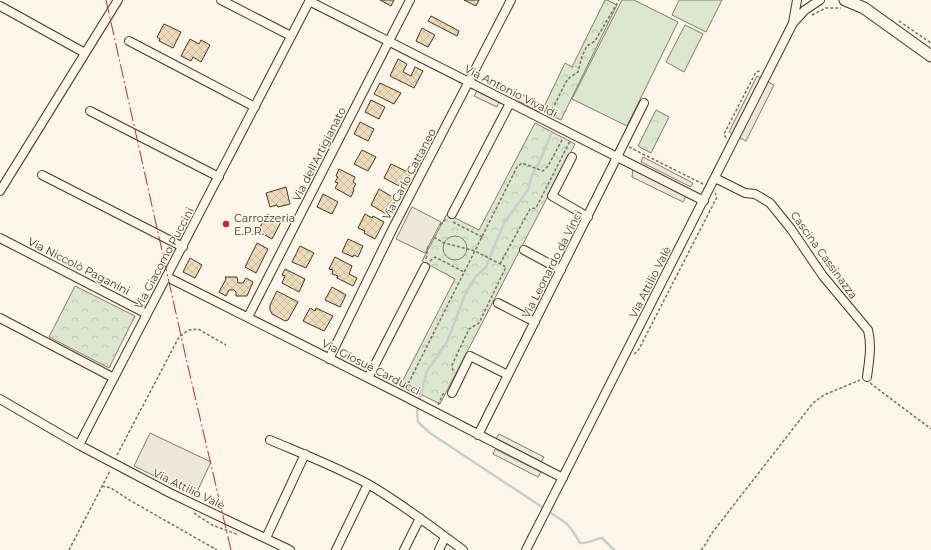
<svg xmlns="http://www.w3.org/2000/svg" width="931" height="550" font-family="Montserrat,sans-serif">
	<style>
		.forest { fill: url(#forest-crowns); stroke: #887966 }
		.garden { fill: #dce7d0; stroke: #887966 }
		.parking { fill: #ede7d9; stroke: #887966 }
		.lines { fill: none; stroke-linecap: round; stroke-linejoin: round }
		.stream { stroke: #c9cecd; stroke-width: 2.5 }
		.building { fill: url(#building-cross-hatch); stroke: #4a3520 }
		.minor-casing { stroke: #4a3520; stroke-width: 10 }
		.major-casing { stroke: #4a3520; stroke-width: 13 }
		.path { stroke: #7f6f5c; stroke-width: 1.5; stroke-dasharray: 3 2; stroke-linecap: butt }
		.minor { stroke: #fbf6e9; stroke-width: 8 }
		.major { stroke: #fbf6e9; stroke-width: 11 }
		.power { stroke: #c62828; stroke-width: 1; stroke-dasharray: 14 3 2 3; stroke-linecap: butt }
		.poi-dot { fill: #c62828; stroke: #fbf6e9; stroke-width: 1.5 }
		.labels { text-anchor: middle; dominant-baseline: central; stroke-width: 3; stroke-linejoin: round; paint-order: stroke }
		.street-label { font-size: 11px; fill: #4a3520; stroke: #fbf6e9 }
		.poi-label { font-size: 11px; fill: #4a3520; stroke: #fbf6e9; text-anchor: start }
	</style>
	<defs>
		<pattern id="forest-crowns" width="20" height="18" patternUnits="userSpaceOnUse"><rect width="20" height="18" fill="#dce7d0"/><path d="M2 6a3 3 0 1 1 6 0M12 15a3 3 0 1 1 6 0" fill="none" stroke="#bec7b2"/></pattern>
		<pattern id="building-cross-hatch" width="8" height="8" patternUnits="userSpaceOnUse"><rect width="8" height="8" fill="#ecdcbc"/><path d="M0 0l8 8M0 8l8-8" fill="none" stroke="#ccbda1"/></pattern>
	</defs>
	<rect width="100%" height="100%" fill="#fbf6e9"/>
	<path class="forest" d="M605 0H607L617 5 561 120 542 111 565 63 572 67Z
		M656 110 669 117 651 153 638 146Z
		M535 123 575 144 440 404 401 384 455 279 422 261 447 214 479 230Z
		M75 286 135 316 109 368 49 337Z"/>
	<path class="garden" d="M622 0H634L678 22 627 126 572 99Z
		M679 0H722L706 32 672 15Z
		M685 25 703 34 684 72 666 62Z
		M443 248a12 12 0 1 1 24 0a12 12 0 1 1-24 0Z"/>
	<path class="parking" d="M757 76 774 85 746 141 729 132Z
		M477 91 499 102 497 107 474 96Z
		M519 93 542 105 539 112 515 99Z
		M643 157 693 183 691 187 641 162Z
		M633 169 686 196 683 202 632 177Z
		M412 207 441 222 425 253 396 239Z
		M150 433 211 462 195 496 134 466Z
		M499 434 544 457 541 462 496 439Z
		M495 449 541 472 538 477 493 454Z"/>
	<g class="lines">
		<path class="stream" d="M419 401 427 371 447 342 466 292 476 276 486 267 504 223 528 190 532 175 538 165 551 134
			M418 406 417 412 418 422 430 433 566 523 572 530 580 543C587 544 595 539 602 538L614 550"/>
	</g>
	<path class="building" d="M380 0H394L391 6Z
		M464 0H479L476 6Z
		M431 16 459 31 457 36 428 21Z
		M164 24 181 32 173 48 159 41 160 39 157 37Z
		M422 28 435 35 428 47 416 41Z
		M190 39 199 44 201 40 210 45 201 62 193 57 191 61 181 56Z
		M398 59 407 64 403 72 411 76 415 67 423 71 414 88 390 76Z
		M380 83 401 93 394 104 374 94Z
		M371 100 385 107 379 119 365 112Z
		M360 122 374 129 368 141 354 134Z
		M362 150 376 157 368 171 354 164Z
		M391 164 410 173 403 188 384 178Z
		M339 169 355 177 353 182 356 184 353 189 354 190 351 197 335 188 338 183 335 182 338 177 336 176Z
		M286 187 290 204 278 207 277 205 270 207 266 193Z
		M379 189 396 199 388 215 371 205Z
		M323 194 338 202 332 214 317 207Z
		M267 214 281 222 272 239 258 231Z
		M365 214 372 218 373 216 384 222 375 239 364 233 365 231 358 228Z
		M348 239 363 246 358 257 354 255 353 257 342 252Z
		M257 243 268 249 256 273 245 267Z
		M300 246 314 253 306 268 292 262Z
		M335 257 352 266 349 274 357 278 353 286 337 278 338 276 332 274 333 270 329 269Z
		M190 258 202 265 195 278 183 272Z
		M285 269 305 279 299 292 282 283 285 276 282 275Z
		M225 277H237L238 283H243L246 278 253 282 247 296H236V292L234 290H229L226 296 219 292 226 279Z
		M332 287 346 295 340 307 325 300Z
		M277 291 298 302 288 320 285 321 272 314 270 310V305Z
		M310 308 315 311 316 308 333 316 324 331 303 321Z"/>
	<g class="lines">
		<defs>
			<path id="minor" d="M221 0 291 36
				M309 1 704 201
				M0 6 85 53
				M793 23 805 10 820 0
				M129 41 255 107
				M90 111 219 177
				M572 157 552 196 588 217
				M42 175 183 247
				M715 178 745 193 755 194 770 203 791 229 823 276 868 330C872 346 869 361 867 377
				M0 191 118 0
				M452 214 510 103
				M0 238 147 314
				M524 250 561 270
				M167 277 402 395 563 478
				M498 303 535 322
				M248 317 410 0
				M0 318 114 378
				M329 359 393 228 511 0
				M368 378 425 267
				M452 393 470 356 508 375
				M0 399 79 445 310 0
				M478 435 644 103
				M270 440C303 454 337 467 368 484 401 503 432 527 463 550
				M79 445 170 493 290 550
				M266 538 305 454
				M336 550 368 484
				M404 550 420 518
				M439 550 445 537
				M526 550 790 29 793 23 797 0"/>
			<path id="major" d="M845 0 864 8 931 56"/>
		</defs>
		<use href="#minor" class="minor-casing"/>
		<use href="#major" class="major-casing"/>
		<path class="path" d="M812 15 826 8H841
			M899 21 931 43
			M550 114 566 82 570 77 578 72 582 56 587 46 595 41 619 0
			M726 138 724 134 756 72 760 71
			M629 147 703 184
			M453 222 482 237
			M440 225 446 219
			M434 237 444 243 475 251 506 267 479 323 469 329 452 365 453 372
			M426 259 428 246
			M430 261 435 257 464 272
			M500 264 530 209 536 208 570 141
			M634 354 638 351 717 197 715 193
			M870 383 931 429
			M406 388 517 167 522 163 543 171 548 166 563 138
			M438 405 444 392
			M117 455 179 337 189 330 198 329 226 345
			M102 486 111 488 131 501 217 550
			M194 513 212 525 239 535
			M69 550 109 473 110 470
			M701 550 705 545 712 533 813 403 824 395 860 380"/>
		<use href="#minor" class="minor"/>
		<use href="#major" class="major"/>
		<path class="power" d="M106 0 186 358 231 550"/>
	</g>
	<circle class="poi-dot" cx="226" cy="224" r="4"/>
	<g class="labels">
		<g class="street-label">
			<text transform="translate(511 91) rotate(27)">Via Antonio Vivaldi</text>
			<text transform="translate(319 154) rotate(-63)">Via dell'Artigianato</text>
			<text transform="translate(409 174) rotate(-62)">Via Carlo Cattaneo</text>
			<text transform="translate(824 255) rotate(54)">Cascina Cassinazza</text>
			<text transform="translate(164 258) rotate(-62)">Via Giacomo Puccini</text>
			<text transform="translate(552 264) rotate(-63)">Via Leonardo da Vinci</text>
			<text transform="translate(79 266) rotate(27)">Via Niccolò Paganini</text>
			<text transform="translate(650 282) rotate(-63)">Via Attilio Valè</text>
			<text transform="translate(371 367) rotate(27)">Via Giosuè Carducci</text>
			<text transform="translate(189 489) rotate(26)">Via Attilio Valè</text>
		</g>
		<g class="poi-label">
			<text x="234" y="218">Carrozzeria<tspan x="234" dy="13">E.P.R.</tspan></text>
		</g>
	</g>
</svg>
